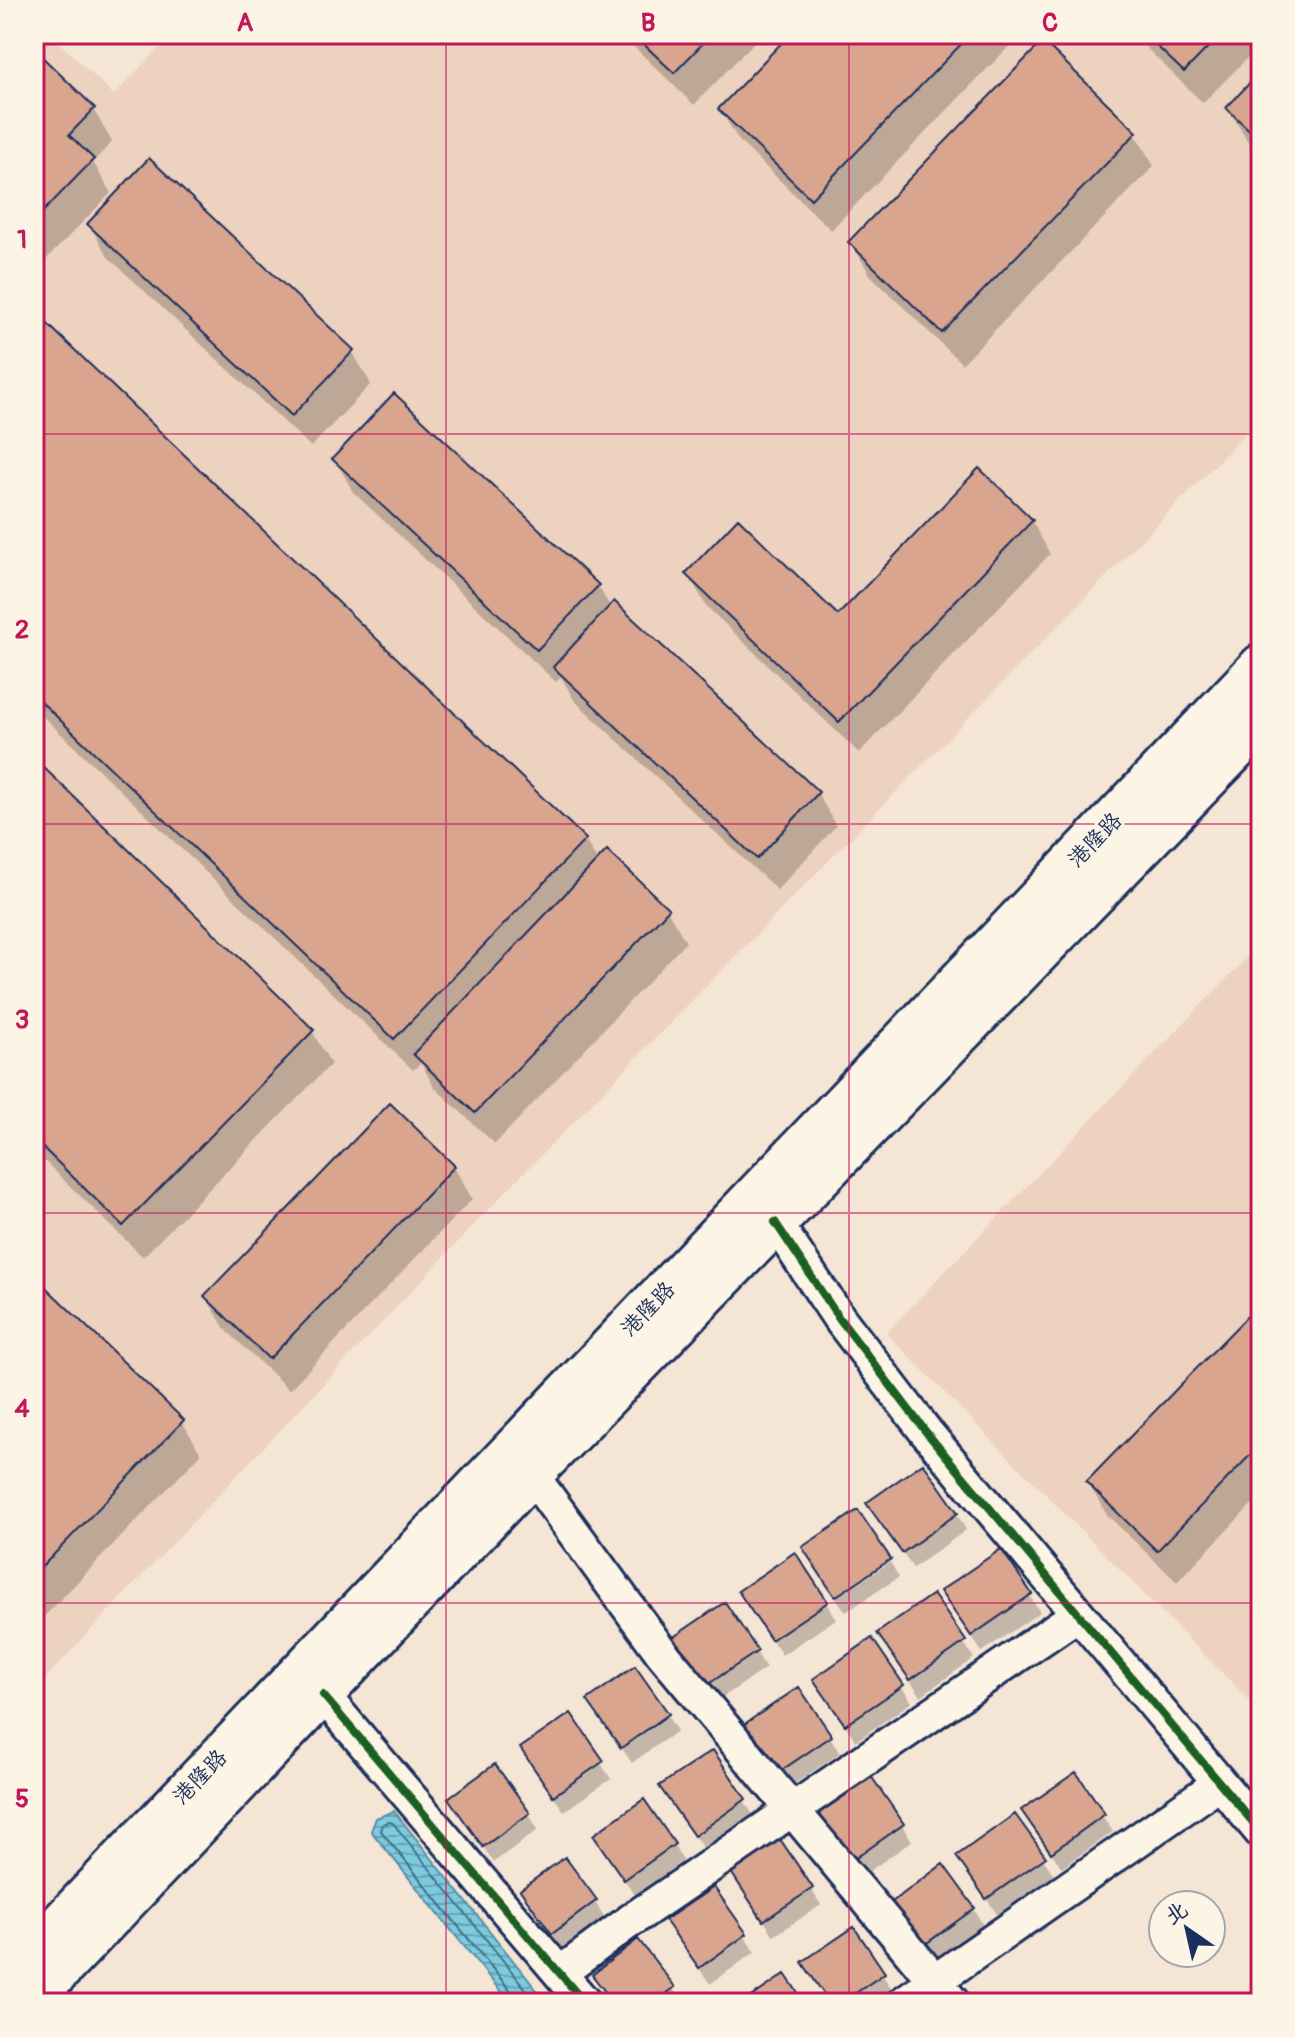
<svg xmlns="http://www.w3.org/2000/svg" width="1295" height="2037" font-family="Pangolin,'LXGW WenKai TC',sans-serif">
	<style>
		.built { fill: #edd2bf }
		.water { fill: url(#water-rules); stroke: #568daa; stroke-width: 2 }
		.shadow { fill: #0003 }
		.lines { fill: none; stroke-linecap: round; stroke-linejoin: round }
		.shore { stroke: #426d90; stroke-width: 2 }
		.building { fill: #daa58f; stroke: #1b2f5e; stroke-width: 2 }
		.minor-casing { stroke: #1b2f5e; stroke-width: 38 }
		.major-casing { stroke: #1b2f5e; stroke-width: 48 }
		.minor { stroke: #fcf5e5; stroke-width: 32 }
		.major { stroke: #fcf5e5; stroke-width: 42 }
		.cycleway-casing { stroke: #fcf5e5; stroke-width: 13 }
		.cycleway { stroke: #1b5e20; stroke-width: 8 }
		.grid { fill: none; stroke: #c2185b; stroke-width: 2; stroke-opacity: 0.55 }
		.labels { text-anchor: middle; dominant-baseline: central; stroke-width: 6; stroke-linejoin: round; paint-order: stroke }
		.street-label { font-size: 22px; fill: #1b2f5e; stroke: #fcf5e5 }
		.neatline { fill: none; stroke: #c2185b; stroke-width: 3 }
		.grid-label { font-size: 26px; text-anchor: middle; font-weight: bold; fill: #c2185b }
	</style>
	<defs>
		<pattern id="water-rules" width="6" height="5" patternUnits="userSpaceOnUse" patternTransform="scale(2)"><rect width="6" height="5" fill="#7dcbdc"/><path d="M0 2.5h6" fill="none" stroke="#66a5b6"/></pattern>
	</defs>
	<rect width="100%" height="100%" fill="#f5e5d4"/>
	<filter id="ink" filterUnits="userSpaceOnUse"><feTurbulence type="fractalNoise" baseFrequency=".0125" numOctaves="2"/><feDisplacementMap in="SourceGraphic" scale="16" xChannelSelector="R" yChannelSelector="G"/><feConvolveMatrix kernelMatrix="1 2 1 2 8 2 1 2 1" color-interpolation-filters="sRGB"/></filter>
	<g filter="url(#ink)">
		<path class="built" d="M34 34H50L114 95 172 34H1261V418L508 1189 34 1690Z
			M1261 943V1712L886 1333Z"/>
		<path class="water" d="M394 1811 547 2003H510L371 1831 376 1818Z"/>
		<path class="shadow" d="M621 34H762L694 105Z
			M793 34H1021L831 230 739 141 720 109Z
			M1132 34H1261V44L1203 103Z
			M34 52 93 109 112 142 93 162 111 193 34 272Z
			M1261 74V154L1247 140 1228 108Z
			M1135 134 1154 166 962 364 870 275 851 242Z
			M89 224 352 351 371 384 311 447 108 257Z
			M34 314 585 840 598 862 667 910 686 942 495 1144 434 1087 421 1063 413 1070 34 708Z
			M335 459 598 586 611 608 615 604 818 794 836 826 777 890 574 700 561 677 556 682 353 492Z
			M979 471 1032 521 1050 554 859 753 706 606 688 574 838 617Z
			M34 761 312 1031 331 1064 143 1257 34 1151Z
			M454 1167 472 1199 289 1390 225 1329 206 1297Z
			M34 1278 182 1421 201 1454 34 1627Z
			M1261 1305V1495L1177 1582 1107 1515 1088 1483Z
			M869 1504 957 1514 966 1530 913 1568 878 1520Z
			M1000 1552 1040 1612 982 1652 952 1608Z
			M890 1562 899 1577 846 1612 836 1598Z
			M1261 1588V1611L1253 1597Z
			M933 1597 974 1658 921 1696 889 1650Z
			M826 1603 836 1619 782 1655 750 1608Z
			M675 1639 756 1652 766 1668 716 1702Z
			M872 1641 912 1702 856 1741 826 1696Z
			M589 1701 667 1715 677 1731 632 1763Z
			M570 1716 611 1779 564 1811 532 1765Z
			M830 1737 840 1753 787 1789 755 1742Z
			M712 1752 754 1816 705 1851 671 1803Z
			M1075 1775 1113 1832 1062 1868 1033 1827Z
			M451 1799 529 1814 538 1830 494 1862 460 1815Z
			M1015 1817 1054 1875 997 1914 968 1872Z
			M902 1825 912 1841 861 1877 829 1831Z
			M674 1845 683 1861 635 1895 605 1852Z
			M565 1860 595 1902 605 1918 563 1949 532 1907 523 1891Z
			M714 1889 755 1952 710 1984 677 1937Z
			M743 1889H811L821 1905 774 1936Z
			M974 1909 983 1925 931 1963 900 1922Z
			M853 1930 893 1991 874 2003H831Z
			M595 1975 673 1988 682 2003H613Z
			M1150 1995 1155 2003H1138Z"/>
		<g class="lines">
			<path class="shore" d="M516 2003 514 1995 381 1831 383 1824 389 1822 393 1823 537 2003"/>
		</g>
		<path class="building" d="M633 34H712L674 73Z
			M790 34H971L811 199 718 109Z
			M1144 34H1221L1184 72Z
			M1043 41 1137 132 942 333 848 242Z
			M34 49 95 108 69 135 94 159 34 221Z
			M1261 71V141L1226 108Z
			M149 158 354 350 292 416 87 224Z
			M34 311 586 839 394 1039 34 695Z
			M394 393 599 585 537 650 332 459Z
			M979 468 1033 520 839 722 685 574 738 518 838 615Z
			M614 601 819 792 757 859 553 667Z
			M34 758 314 1030 123 1226 34 1139Z
			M607 850 669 909 475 1113 413 1054Z
			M390 1103 455 1166 269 1359 204 1296Z
			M34 1276 184 1420 34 1575Z
			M1261 1302V1444L1157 1551 1086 1482Z
			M923 1463 958 1513 902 1553 866 1503Z
			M858 1510 891 1559 835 1597 802 1547Z
			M1001 1549 1032 1594 971 1636 940 1591Z
			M795 1552 828 1602 771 1640 738 1591Z
			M933 1594 966 1641 910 1680 877 1633Z
			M725 1602 758 1651 705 1686 672 1638Z
			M872 1638 904 1685 845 1725 813 1679Z
			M635 1666 669 1714 621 1748 587 1700Z
			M799 1687 832 1736 776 1774 743 1725Z
			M571 1713 604 1761 553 1796 520 1748Z
			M713 1750 746 1799 694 1836 659 1786Z
			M495 1764 530 1813 483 1847 448 1798Z
			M1076 1772 1105 1814 1051 1853 1021 1810Z
			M871 1776 904 1824 850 1862 817 1814Z
			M644 1799 675 1844 624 1880 593 1835Z
			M1015 1814 1046 1857 986 1899 956 1856Z
			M780 1839 813 1888 763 1921 731 1872Z
			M565 1857 597 1900 552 1934 520 1890Z
			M943 1864 975 1908 920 1948 888 1905Z
			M714 1887 747 1934 699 1968 665 1920Z
			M854 1927 885 1973 841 2003H830L802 1962Z
			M638 1939 675 1987 654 2003H614L592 1975Z
			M785 1974 805 2003H743Z"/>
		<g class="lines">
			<defs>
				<path id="minor" d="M775 1222 839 1318 926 1432 1261 1832
					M531 1474 662 1653 953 2003
					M323 1695 585 2003
					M560 1973 630 1921 1078 1614
					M903 2003 1220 1783"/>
				<path id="major" d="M34 1952 1261 666
					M34 1997 531 1474 1261 723"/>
			</defs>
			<use href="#minor" class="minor-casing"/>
			<use href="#major" class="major-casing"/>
			<use href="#minor" class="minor"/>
			<use href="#major" class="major"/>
			<defs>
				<path id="cycleway" d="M775 1222 839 1318 926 1432 1261 1832
					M323 1695 585 2003"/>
			</defs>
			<use href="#cycleway" class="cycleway-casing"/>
			<use href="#cycleway" class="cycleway"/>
		</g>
	</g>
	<path class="grid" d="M446 34V2003M849 34V2003M34 434H1261M34 824H1261M34 1213H1261M34 1603H1261"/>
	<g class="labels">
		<g class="street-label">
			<text transform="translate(1095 840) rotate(-46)">港隆路</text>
			<text transform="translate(648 1309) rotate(-46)">港隆路</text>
			<text transform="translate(200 1777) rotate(-46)">港隆路</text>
		</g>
	</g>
	<rect width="1295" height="2037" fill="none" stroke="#fcf5e5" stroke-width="88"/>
	<g transform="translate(1187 1929) rotate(326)"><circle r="38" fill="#fcf5e5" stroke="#a2a6af" stroke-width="2"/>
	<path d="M0-6L14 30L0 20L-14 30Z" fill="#1b2f5e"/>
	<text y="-12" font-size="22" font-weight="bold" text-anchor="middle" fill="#1b2f5e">北</text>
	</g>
	<rect x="44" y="44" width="1207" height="1949" class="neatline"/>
	<g class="grid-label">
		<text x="245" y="31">A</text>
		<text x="648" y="31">B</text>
		<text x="1050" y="31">C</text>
		<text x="22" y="248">1</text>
		<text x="22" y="638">2</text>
		<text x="22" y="1028">3</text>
		<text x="22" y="1417">4</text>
		<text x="22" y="1807">5</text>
	</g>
</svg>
